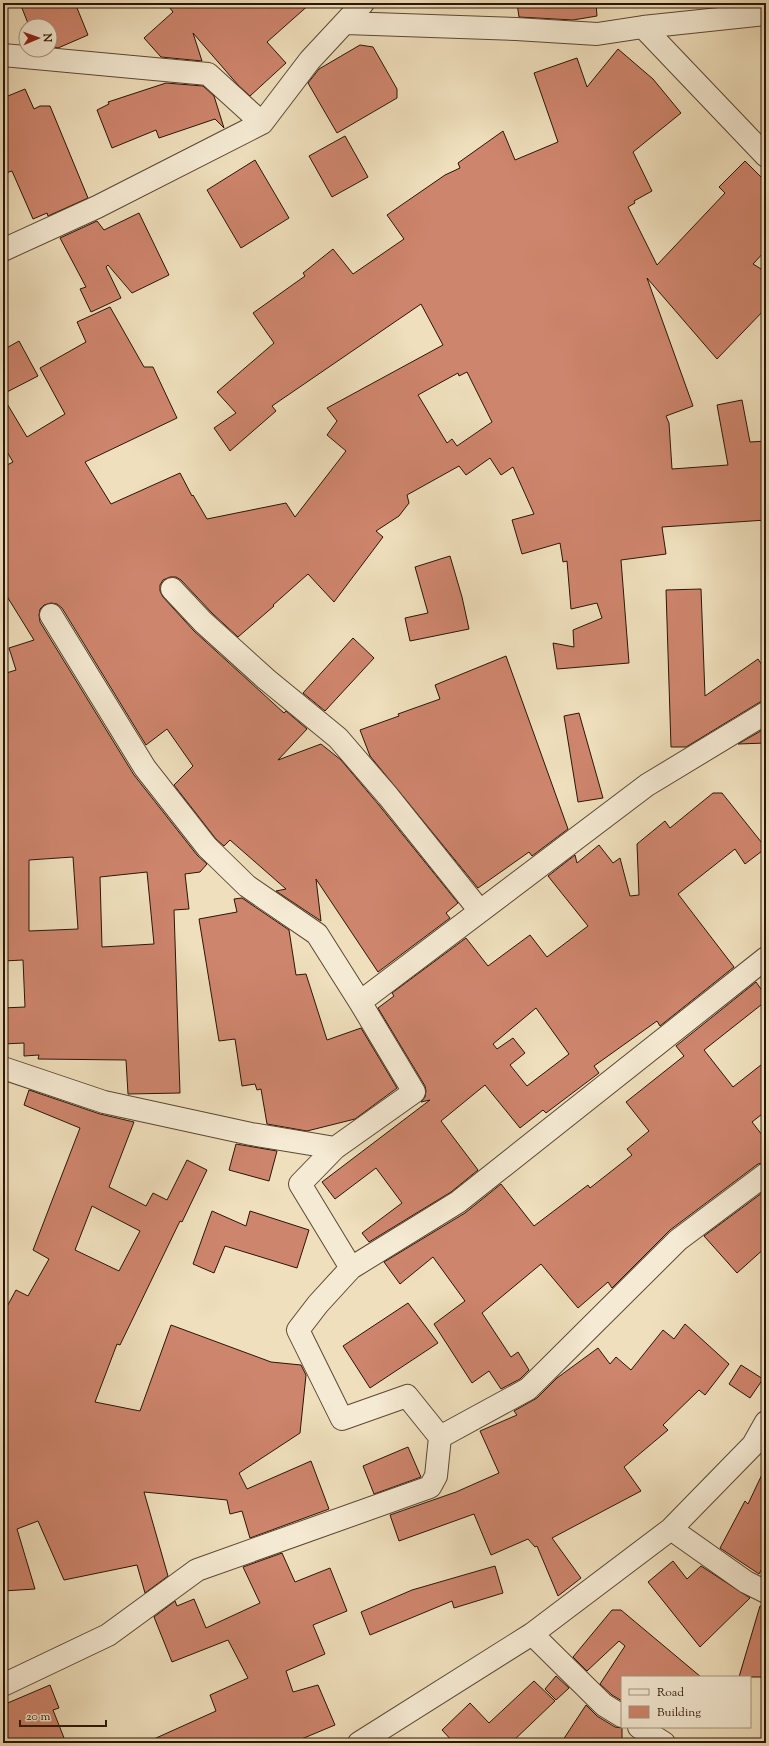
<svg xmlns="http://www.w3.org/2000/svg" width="769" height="1746" font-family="'Sorts Mill Goudy',serif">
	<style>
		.building { fill: #ce856d; stroke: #2a1505; fill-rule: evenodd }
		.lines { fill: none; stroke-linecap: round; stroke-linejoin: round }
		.minor-casing { stroke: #5b4833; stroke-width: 24 }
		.minor { stroke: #f5ead3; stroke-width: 22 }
	</style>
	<rect width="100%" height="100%" fill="#efdfbc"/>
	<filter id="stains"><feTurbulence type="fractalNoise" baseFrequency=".005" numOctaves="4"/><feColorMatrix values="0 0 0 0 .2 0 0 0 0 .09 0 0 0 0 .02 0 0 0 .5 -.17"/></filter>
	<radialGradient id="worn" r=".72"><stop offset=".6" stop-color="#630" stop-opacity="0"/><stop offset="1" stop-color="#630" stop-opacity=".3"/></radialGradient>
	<path class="building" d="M20 3H75L88 35 58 48 54 47 50 38V26H29Z
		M166 3H311L267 42 286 63 250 96 238 85 193 33 202 61 161 57 144 38 173 12Z
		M517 3H596L597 16 573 20 519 17Z
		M360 45 373 47 397 89V98L337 133 308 83 319 69Z
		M618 49 653 79 681 113 633 152 652 191 634 201 635 203 628 207 657 265 725 193 719 187 745 161 766 182V250L753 264 766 272V308L717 359 647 278 693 406 666 416 669 423 672 469 728 465 717 405 742 400 750 442 766 441V520L662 527 666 554 621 560 629 663 557 669 553 643 574 647 573 630 602 618 597 603 571 609 567 561 563 562 560 543 522 554 512 520 534 514 513 467 501 475 490 458 466 475 459 466 407 495 409 503 399 516 376 531 383 537 334 602 308 574 273 605 274 606 238 637 212 613 181 580 176 577H170L163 580 160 585V591L163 597 194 631 284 713 286 711 307 729 278 760 321 744 341 760 378 804 458 903 446 913 450 918 378 972 316 879 321 921 276 891 286 889 230 840 224 846 216 839 174 785 193 766 167 729 146 745 62 608 57 604 51 603 44 605 40 609 39 615 40 622 134 775 197 855 207 864 200 872 185 874 189 909 174 910 180 1093 128 1094 126 1060 38 1059 39 1055 24 1056V1043L3 1044V1008L25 1007 23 960 3 961V674L16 670 9 648 34 640 3 590V467L13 462 3 445V397L27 437 65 414 40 368 86 342 77 322 110 307 144 367H153L177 418 85 462 111 504 180 473 192 496 193 495 207 519 286 503 295 517 346 451 327 435 337 421 327 408 443 345 421 304 272 406 276 411 230 451 214 428 236 413 217 392 274 343 253 313 305 276 303 273 333 249 353 274 404 239 387 215 445 175 460 168 458 163 503 131 515 160 558 142 534 73 577 58 587 87ZM467 372 492 422 457 446 452 439 447 443 418 395 458 373 459 376ZM73 857 78 929 29 931V860ZM147 872 154 944 102 947 100 877Z
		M166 83 203 86 214 96 224 128 215 119 159 138 156 130 112 148 97 110 109 104 108 102Z
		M25 89 34 109 40 106H50L88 198 48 216 47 213 33 219 12 171 3 174V98Z
		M345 136 368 177 332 197 309 156Z
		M255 160 289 218 241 248 207 190Z
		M139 213 169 275 132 293 108 265 106 267 121 298 91 312 80 289 86 287 60 238 97 221 104 230Z
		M19 341 38 376 3 394V350Z
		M450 556 462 597 469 629 410 641 405 618 428 613 415 567Z
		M701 589 705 696 758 659 766 671V701L760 702 686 747H671L666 590Z
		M353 638 374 658 325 711 303 693Z
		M506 656 568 829 532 856 529 852 478 888 370 756 360 730 399 716 398 714 440 699 435 685Z
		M579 713 603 798 578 802 564 716Z
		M766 728V743L738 744Z
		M713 793H722L766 848 745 864 735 849 678 894 734 967 660 1026 657 1021 594 1066 599 1073 546 1113 543 1110 520 1128 485 1085 441 1121 478 1170 451 1192 369 1242 362 1233 402 1203 376 1168 335 1199 322 1182 430 1100 421 1102 425 1097 426 1091 425 1086 378 1008 394 996 392 993 466 938 488 966 530 935 547 957 588 926 548 876 575 855 577 863 599 845 613 863 620 858 630 896 639 895 637 844 665 821 670 828ZM536 1008 569 1054 527 1086 510 1065 525 1053 513 1038 497 1049 493 1044Z
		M242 898 289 930 296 975 306 974 327 1040 361 1028 397 1088 355 1119 307 1131 267 1124 261 1089 257 1090 255 1084 242 1086 235 1039 219 1041 199 919 237 912 234 899Z
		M756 982 766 996V1001L704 1050 733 1087 766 1061V1111L752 1122 766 1140V1162L758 1164 670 1230 612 1288 608 1282 578 1308 541 1264 482 1313 511 1357 518 1352 529 1370 520 1379 501 1389 489 1371 472 1383 434 1324 465 1301 433 1257 400 1284 384 1262 465 1213 501 1184 534 1226 588 1185 590 1188 632 1155 627 1149 649 1131 626 1102 684 1056 676 1046Z
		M29 1090 100 1114 134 1122 109 1187 146 1206 153 1193 167 1200 187 1160 207 1170 182 1222 180 1221 120 1345 117 1344 95 1402 140 1411 171 1325 271 1362 301 1365 306 1375 300 1433 239 1473 247 1489 311 1461 329 1509 250 1538 242 1511 230 1514 227 1500 144 1492 168 1576 145 1593 137 1565 64 1580 38 1521 17 1529 35 1589 3 1591V1314L16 1290 28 1296 49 1259 33 1250 80 1128 24 1105ZM92 1206 140 1231 119 1271 75 1250Z
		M236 1144 277 1151 269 1181 229 1170Z
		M766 1190V1247L737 1273 704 1236Z
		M212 1211 246 1226 250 1211 309 1230 297 1268 225 1246 214 1273 193 1264Z
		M408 1303 438 1343 370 1388 343 1346Z
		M685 1324 729 1364 705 1395 699 1390 663 1425 668 1430 624 1467 641 1491 552 1538 581 1578 558 1596 537 1546 535 1547 528 1539 491 1555 474 1514 399 1541 390 1515 456 1492 499 1473 480 1431 517 1415 514 1411 537 1398 557 1378 598 1348 610 1364 616 1357 631 1370 663 1330 674 1339Z
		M741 1365 763 1379 750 1398 729 1384Z
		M408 1447 421 1477 374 1494 363 1466Z
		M766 1466V1561L759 1574 720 1548 745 1501 748 1504Z
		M282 1553 295 1582 330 1568 347 1611 313 1625 325 1654 286 1671 293 1692 318 1685 335 1725 292 1743H145L216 1711 210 1695 248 1678 228 1640 172 1662 154 1617 175 1601 177 1606 194 1599 206 1628 260 1603 243 1567Z
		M673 1561 687 1579 701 1566 750 1598 700 1647 648 1582Z
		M495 1566 503 1593 454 1608 452 1601 370 1635 361 1612 412 1590Z
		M760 1606 766 1607V1677H739Z
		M612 1610H621L701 1677H622V1701L612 1695 600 1684 625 1646 619 1641 587 1671 573 1657Z
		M556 1676 569 1688 556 1700 545 1689Z
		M534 1681 555 1701 511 1743H454L442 1730 470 1703 489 1723Z
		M50 1685 59 1708 53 1710 66 1743H3V1705Z
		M586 1705 597 1716 615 1727 622 1728V1743H561Z"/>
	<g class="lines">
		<defs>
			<path id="minor" d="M345 23 516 29 597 34 643 27 766 14
				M643 27 766 156
				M3 55 208 74 262 123
				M3 250 97 207 262 123 310 60 363 3
				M172 589 203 622 266 679 338 738 388 796 480 911
				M51 615 145 768 207 847 247 886 317 934 360 1002 414 1092 335 1148 300 1184 351 1268 318 1304 298 1330 342 1419 407 1396 440 1437
				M360 1002 647 785 766 713
				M3 1068 104 1102 251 1134 335 1148
				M351 1268 458 1202 766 958
				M671 1529 746 1582 766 1592
				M532 1634 604 1705 622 1716
				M3 1685 108 1635 197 1570 430 1487 436 1476 440 1437 528 1389 678 1240 766 1174
				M639 1727 664 1743
				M359 1743 532 1634 671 1529 753 1445 766 1422"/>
		</defs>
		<use href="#minor" class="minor-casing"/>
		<use href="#minor" class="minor"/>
	</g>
	<rect width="769" height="1746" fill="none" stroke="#efdfbc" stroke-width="16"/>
	<rect x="4" y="4" width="761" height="1738" fill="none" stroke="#2a1505" stroke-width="2"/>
	<rect x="8" y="8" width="753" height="1730" fill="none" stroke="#2a1505"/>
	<rect x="621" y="1676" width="130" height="52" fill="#f5ead3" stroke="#a49581"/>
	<rect x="629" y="1689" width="20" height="6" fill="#f5ead3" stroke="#a49581"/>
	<text x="657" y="1696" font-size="12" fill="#2a1505">Road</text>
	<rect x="629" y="1706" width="20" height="12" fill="#ce856d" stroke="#a49581"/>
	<text x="657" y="1716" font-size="12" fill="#2a1505">Building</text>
	<g transform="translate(38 38) rotate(88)"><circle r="19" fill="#f5ead3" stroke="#a49581"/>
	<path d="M0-3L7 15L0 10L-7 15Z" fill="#8f2418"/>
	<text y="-6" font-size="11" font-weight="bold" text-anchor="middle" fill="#2a1505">N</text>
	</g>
	<path d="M20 1720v6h86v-6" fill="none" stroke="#2a1505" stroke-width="2"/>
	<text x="26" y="1720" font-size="12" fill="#2a1505" stroke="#f5ead3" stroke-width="3" paint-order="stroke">20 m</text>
	<rect width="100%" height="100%" filter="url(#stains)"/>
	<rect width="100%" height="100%" fill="url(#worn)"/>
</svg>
